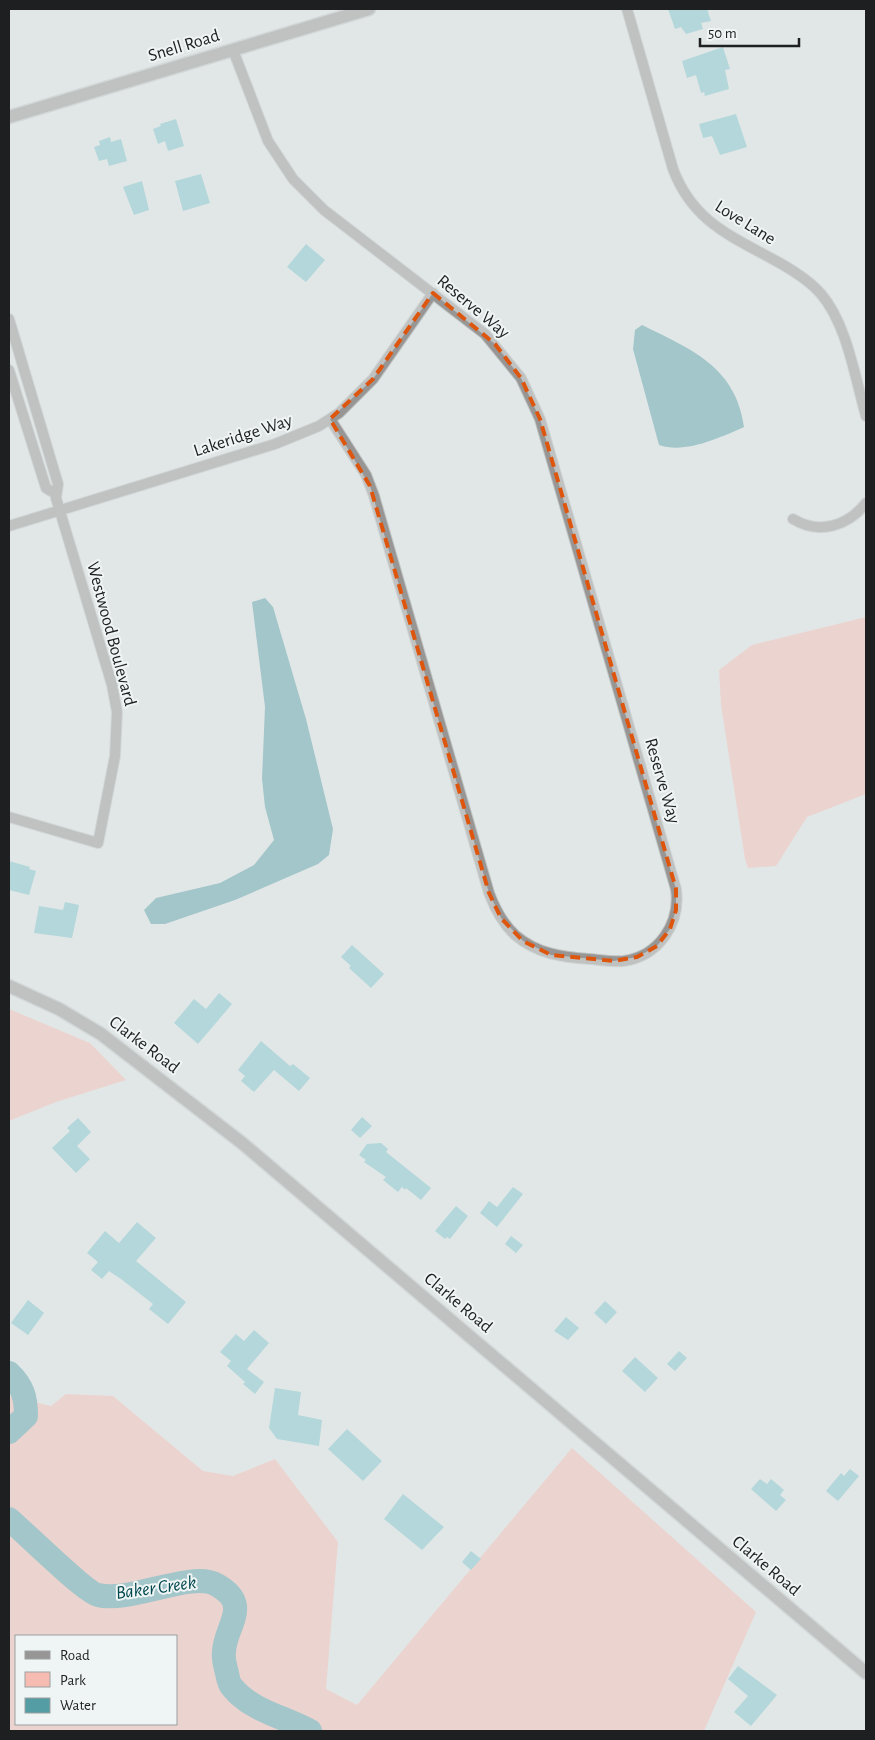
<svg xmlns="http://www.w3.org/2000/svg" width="875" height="1740" font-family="'Alegreya Sans',sans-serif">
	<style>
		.green { fill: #f6bcb2; fill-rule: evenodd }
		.water { fill: #559da5 }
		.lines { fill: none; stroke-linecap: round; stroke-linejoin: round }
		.river { stroke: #559da5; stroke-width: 24 }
		.building { fill: #7ac3ca }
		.minor-casing { stroke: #bec3c3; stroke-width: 12 }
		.tertiary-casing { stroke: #bec3c3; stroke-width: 15 }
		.minor { stroke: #989695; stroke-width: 10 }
		.tertiary { stroke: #989695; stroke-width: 12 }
		.marked { fill: none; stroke: #de560d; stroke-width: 4; stroke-dasharray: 10 6; stroke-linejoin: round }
		.labels { text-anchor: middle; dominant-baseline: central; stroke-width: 4; stroke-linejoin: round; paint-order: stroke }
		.street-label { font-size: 18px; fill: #1d1f20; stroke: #eff4f4 }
		.water-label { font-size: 19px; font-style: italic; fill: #01484e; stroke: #eff4f4 }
	</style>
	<rect width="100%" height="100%" fill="#e1e7e7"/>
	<path class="green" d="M866 617V794L807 817 776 866 748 868 745 859 721 705 719 670 752 645Z
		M9 1009 90 1043 126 1080 56 1102 9 1121Z
		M66 1394 113 1396 203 1471 233 1476 275 1459 338 1542 326 1689 357 1705 572 1448 756 1612 704 1731H9V1396L51 1406ZM16 1636H176V1724H16Z"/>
	<path class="water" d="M642 325C691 349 736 367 744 427 719 438 685 454 659 445L633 349 635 330Z
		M265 598 273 607 306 719 333 829 329 855 318 864 235 900 165 924H151L144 910 156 898 220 883 254 865 274 840 265 807 262 779 265 707 252 602Z"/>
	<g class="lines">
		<path class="river" d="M9 1373C23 1386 26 1398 26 1416L9 1432
			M9 1519C23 1531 86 1593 98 1595 131 1603 192 1570 217 1585 252 1605 226 1624 224 1651 223 1658 225 1666 227 1673 228 1678 229 1684 232 1687 251 1711 285 1717 310 1731"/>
	</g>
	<path class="building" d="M668 9H707L711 21 701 23 703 29 686 34 681 27 675 29Z
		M723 47 730 69 725 70 729 89 705 96 704 92 701 93 696 75 687 78 682 61Z
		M736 114 747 147 720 155 712 136 703 138 699 124Z
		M176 119 184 146 168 151 165 141 158 144 153 129 161 126 160 124Z
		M110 137 111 142 121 139 127 161 109 166 107 159 99 161 94 147 100 145 99 141Z
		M201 174 210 203 183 211 175 181Z
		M142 181 149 210 134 215 123 187Z
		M306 244 325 260 306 282 287 267Z
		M9 861 30 867 29 869 36 871 29 895 9 890Z
		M65 902 79 905 72 938 34 933 39 906 63 910Z
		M352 945 384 974 371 988 349 968 351 966 341 957Z
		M219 993 232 1004 198 1044 174 1023 194 999 206 1009Z
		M261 1041 290 1066 293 1064 310 1078 299 1091 274 1070 254 1092 241 1081 245 1076 238 1070Z
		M362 1117 372 1126 360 1138 351 1130Z
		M78 1118 91 1132 77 1146 90 1159 76 1173 52 1148 70 1131 67 1128Z
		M381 1143 388 1149 386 1152 431 1188 421 1200 406 1188 405 1190 402 1187 398 1192 383 1180 386 1177 364 1162 366 1160 359 1155 367 1144Z
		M513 1187 523 1194 497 1227 480 1213 489 1201 497 1207Z
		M456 1206 468 1216 450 1239 447 1237 445 1239 435 1231Z
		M137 1222 156 1238 136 1261 186 1302 168 1324 149 1309 153 1304 121 1279 109 1271 102 1279 91 1270 98 1262 87 1253 105 1231 119 1243Z
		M511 1236 523 1245 516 1253 505 1244Z
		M28 1300 44 1313 28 1335 11 1323Z
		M605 1301 617 1312 606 1324 594 1313Z
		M566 1317 579 1328 568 1340 554 1331Z
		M254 1330 269 1343 247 1369 264 1382 255 1394 243 1384 245 1382 227 1366 231 1361 220 1352 236 1334 244 1341Z
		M679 1351 687 1358 675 1371 667 1364Z
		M635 1357 658 1378 645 1392 622 1371Z
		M275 1388 301 1392 298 1415 322 1420 319 1446 277 1439 269 1428Z
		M347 1429 382 1461 363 1481 328 1449Z
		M850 1469 859 1476 838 1501 826 1491 841 1473 844 1476Z
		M760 1479 767 1484 771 1479 784 1490 780 1495 786 1500 776 1511 751 1489Z
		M403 1494 444 1527 422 1550 384 1519Z
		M471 1551 481 1559 471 1570 462 1562Z
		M738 1666 777 1695 751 1726 734 1712 748 1696 728 1679Z"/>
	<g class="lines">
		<defs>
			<path id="minor" d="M627 9 673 169C693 222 731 236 778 262 794 271 810 281 821 294 847 324 855 378 866 416
				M233 50 268 141 293 179 324 210 485 334 521 378 540 419 676 889C681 923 659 956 624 961 612 962 601 960 589 959 562 957 537 954 515 935 502 923 495 909 489 893L374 496 366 475 330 419
				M9 319 58 484 56 498 112 685 117 712 115 756 98 843 9 817
				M9 370 46 488 56 494
				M793 519C819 535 848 526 866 503
				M9 526 275 444 319 426 339 413 373 379 433 293"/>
			<path id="tertiary" d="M9 117 369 9
				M9 986 59 1009 101 1034 242 1143 866 1673"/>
		</defs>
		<use href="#minor" class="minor-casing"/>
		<use href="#tertiary" class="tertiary-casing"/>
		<use href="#minor" class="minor"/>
		<use href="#tertiary" class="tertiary"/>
	</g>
	<path d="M0 0H875V1740H0ZM433 293 495 344 521 378 540 419 676 889V910L670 929 657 946 637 957 614 961 551 955 523 941 501 918 489 893 370 486 330 419 373 379Z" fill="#e1e7e7" fill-opacity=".55" fill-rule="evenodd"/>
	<path class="marked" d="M433 293 495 344 521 378 540 419 676 889V910L670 929 657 946 637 957 614 961 551 955 523 941 501 918 489 893 370 486 330 419 373 379Z"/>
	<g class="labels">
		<g class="street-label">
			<text transform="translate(184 46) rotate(-17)">Snell Road</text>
			<text transform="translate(745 223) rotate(32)">Love Lane</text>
			<text transform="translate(473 307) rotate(40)">Reserve Way</text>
			<text transform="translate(243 436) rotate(-18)">Lakeridge Way</text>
			<text transform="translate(111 634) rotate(75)">Westwood Boulevard</text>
			<text transform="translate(662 781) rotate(74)">Reserve Way</text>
			<text transform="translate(144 1045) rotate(37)">Clarke Road</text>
			<text transform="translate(458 1303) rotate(40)">Clarke Road</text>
			<text transform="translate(766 1566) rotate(40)">Clarke Road</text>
		</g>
		<g class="water-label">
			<text transform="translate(156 1588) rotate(-8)">Baker Creek</text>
		</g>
	</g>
	<rect width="875" height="1740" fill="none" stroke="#1d1f20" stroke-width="20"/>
	<rect x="15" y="1635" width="162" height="90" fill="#eff4f4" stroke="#9b9f9f"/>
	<rect x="25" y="1651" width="25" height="8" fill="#989695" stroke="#9b9f9f"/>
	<text x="60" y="1660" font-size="15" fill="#1d1f20">Road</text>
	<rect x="25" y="1672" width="25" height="15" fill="#f6bcb2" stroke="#9b9f9f"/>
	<text x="60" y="1685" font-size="15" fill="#1d1f20">Park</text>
	<rect x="25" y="1698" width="25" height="15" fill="#559da5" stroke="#9b9f9f"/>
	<text x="60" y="1710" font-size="15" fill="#1d1f20">Water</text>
	<path d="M700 38v8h99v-8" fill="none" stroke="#1d1f20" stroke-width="2.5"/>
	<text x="708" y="38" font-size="15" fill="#1d1f20" stroke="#eff4f4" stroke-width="4" paint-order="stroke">50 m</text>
</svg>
